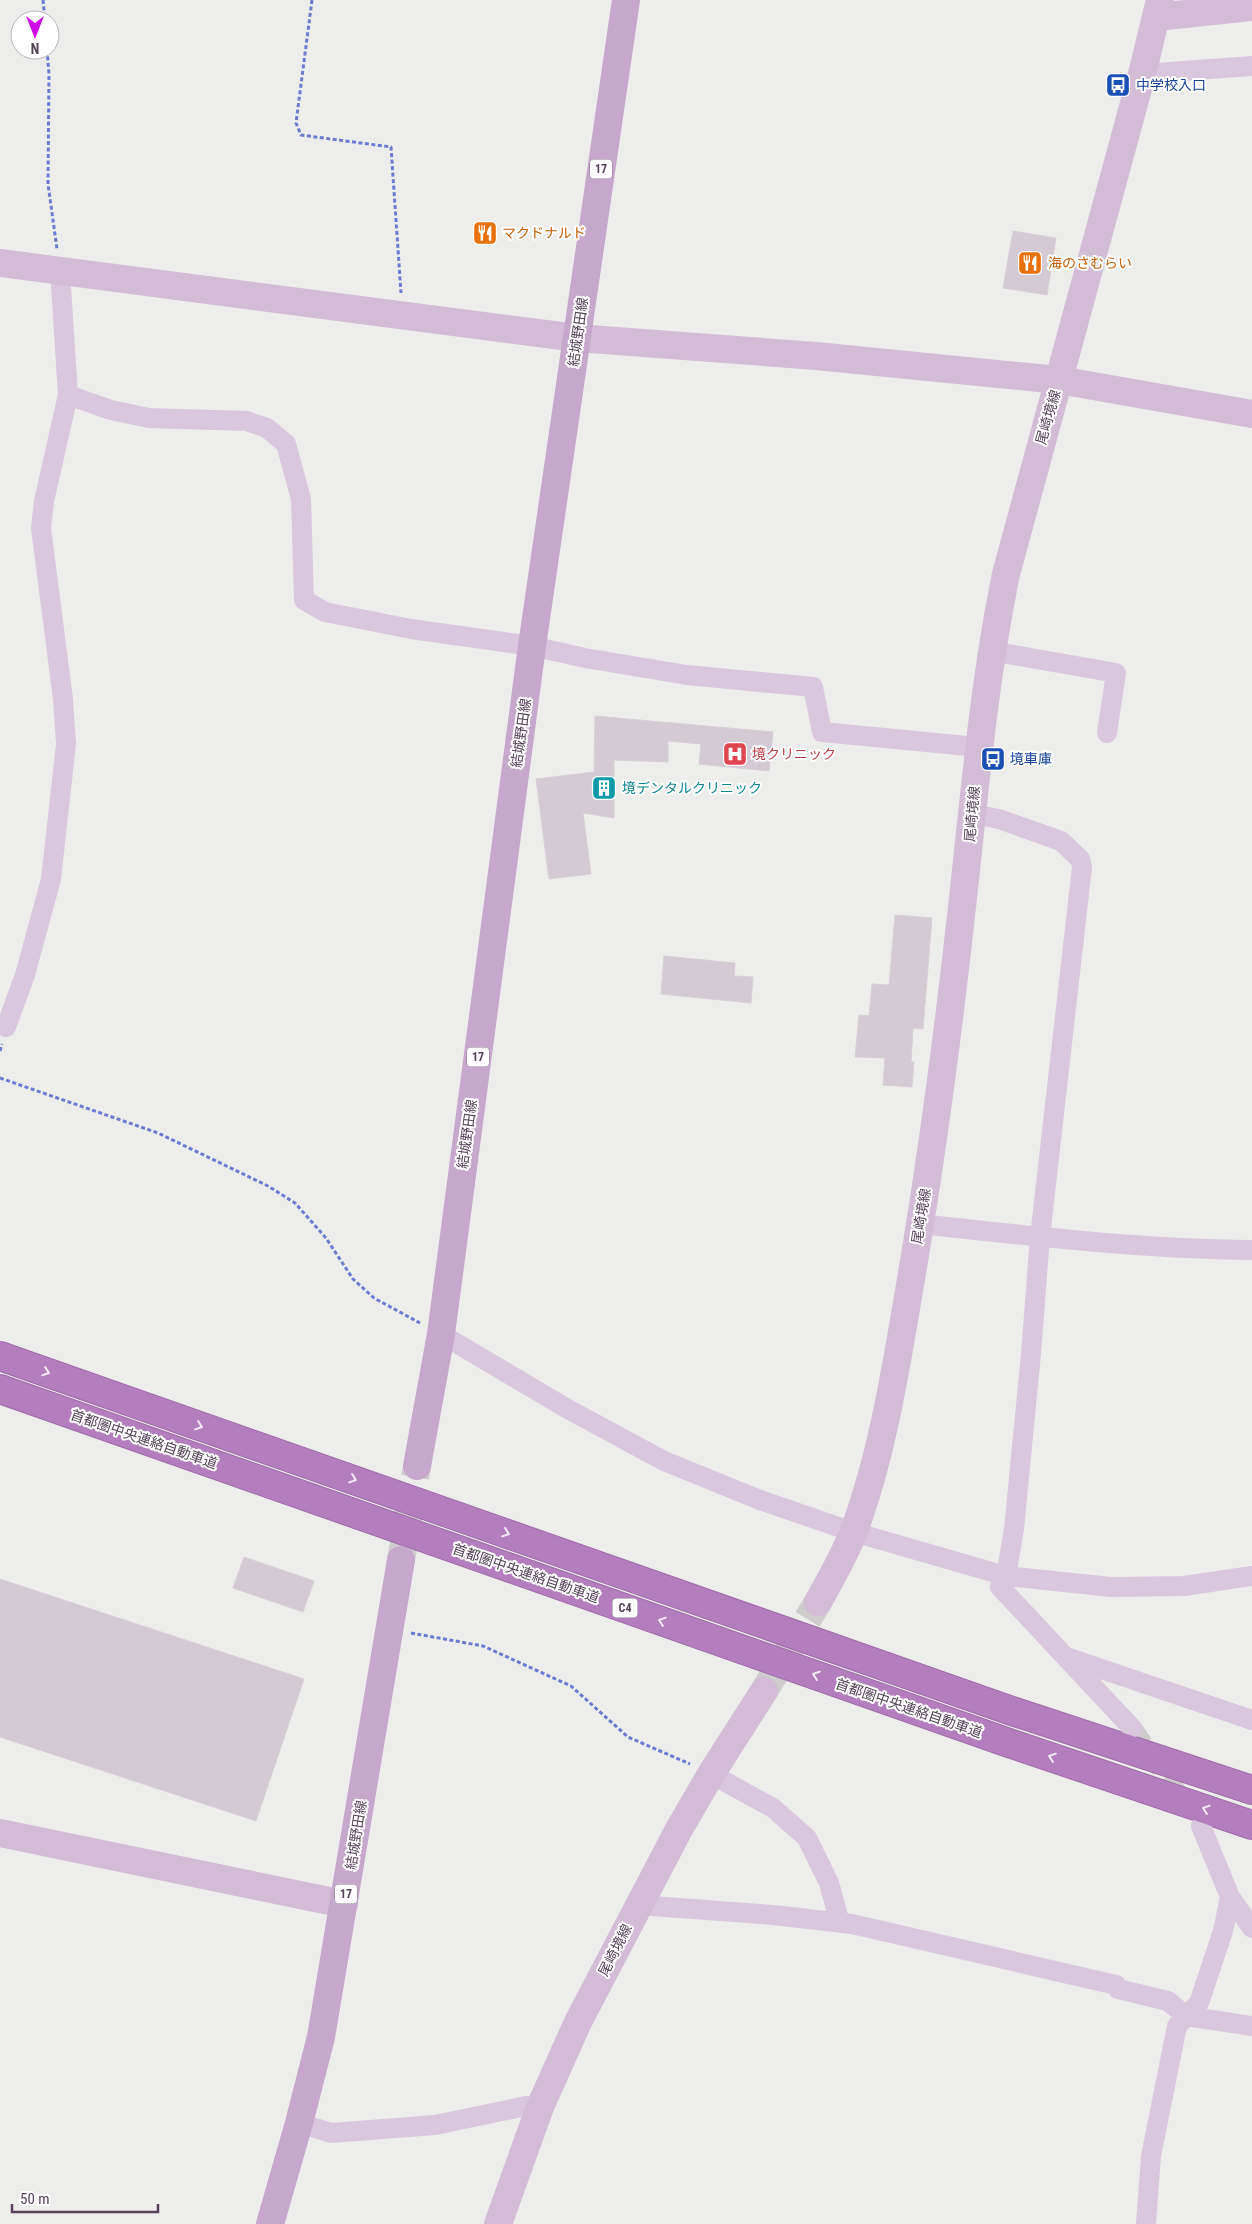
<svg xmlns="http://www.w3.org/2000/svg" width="1252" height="2224" font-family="'Roboto Condensed','Noto Sans JP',sans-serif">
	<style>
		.building { fill: #d3cad3; stroke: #d8ced7 }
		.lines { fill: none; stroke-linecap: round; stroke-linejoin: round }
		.street-tunnel { stroke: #cfccce; stroke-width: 20; stroke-dasharray: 20 10; stroke-linecap: butt }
		.secondary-tunnel { stroke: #cfccce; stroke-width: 28; stroke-dasharray: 28 14; stroke-linecap: butt }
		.primary-tunnel { stroke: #cfccce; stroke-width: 28; stroke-dasharray: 28 14; stroke-linecap: butt }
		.highway-casing { stroke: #a06aaa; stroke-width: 30 }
		.path { stroke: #6a7bd0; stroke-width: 3; stroke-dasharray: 4 2.5; stroke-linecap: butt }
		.street { stroke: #d9c8dd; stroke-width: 20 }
		.secondary { stroke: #d2bcd6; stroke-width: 28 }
		.primary { stroke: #c6a8cd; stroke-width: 28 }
		.highway { stroke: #b47ebe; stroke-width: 28 }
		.oneway { stroke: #f4ecf5 }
		.labels { text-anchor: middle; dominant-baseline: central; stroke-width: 4; stroke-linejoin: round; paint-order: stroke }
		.shield { fill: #fff; stroke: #887b8b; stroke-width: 1 }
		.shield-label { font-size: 12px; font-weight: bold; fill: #554259 }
		.transit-label { font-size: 14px; fill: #164399; stroke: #fff; text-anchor: start }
		.food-label { font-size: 14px; fill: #c56008; stroke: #fff; text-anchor: start }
		.street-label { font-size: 14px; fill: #554259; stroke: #fff }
		.health-label { font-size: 14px; fill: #be3a42; stroke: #fff; text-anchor: start }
		.culture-label { font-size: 14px; fill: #0d838f; stroke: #fff; text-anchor: start }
	</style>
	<rect width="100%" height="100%" fill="#edeeeb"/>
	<path class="building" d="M1013 231 1056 238 1047 295 1003 288Z
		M595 716 773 732 769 771 699 764 701 744 668 741V762L614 760V818L583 813 591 874 549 879 536 779 594 772Z
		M895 915 932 918 923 1029 913 1028 911 1062H914L912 1087 883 1085 885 1058 855 1057 859 1015 869 1016 872 984 889 985Z
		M664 956 735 963 734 976 753 977 751 1003 661 994Z
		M244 1557 314 1581 303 1612 233 1588Z
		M0 1579 304 1679 256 1821 0 1737Z"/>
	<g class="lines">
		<path class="street-tunnel" d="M1132 1728 1185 1804"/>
		<path class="secondary-tunnel" d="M764 1691 818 1602"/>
		<path class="primary-tunnel" d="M401 1560 417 1466"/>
		<defs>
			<path id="highway" d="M0 1356 1015 1712 1252 1790
				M0 1389 1009 1743 1252 1825"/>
		</defs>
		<use href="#highway" class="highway-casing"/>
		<path class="path" d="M43 0 45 20
			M312 0 296 123 301 135 391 147 401 293
			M47 50 49 74 48 184 57 249
			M0 1051 2 1044
			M0 1078 158 1133 268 1186 295 1203 326 1238 353 1279 374 1298 420 1323
			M411 1633 483 1646 571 1686 628 1737 690 1764"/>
		<path class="street" d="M1142 74 1252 66
			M68 395 111 410 149 418 246 421 267 428 286 444 301 499 304 600 325 612 411 629 532 646 585 658 687 675 813 687 822 732 978 747
			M991 651 1116 673 1107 733
			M972 814 999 819 1061 841 1080 859 1082 867 1040 1237 1031 1354 1014 1529 1006 1576 1000 1587 1132 1728
			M6 1027 25 975 51 879 66 744 63 699 41 528 44 501 68 395 60 271
			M920 1224C1030 1236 1141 1249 1252 1250
			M441 1334 566 1408 664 1461 760 1500 853 1532 1006 1576 1111 1587 1184 1586 1252 1576
			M1069 1658 1252 1720
			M711 1774 773 1808 807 1838 829 1883 840 1923
			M1201 1826 1230 1897 1252 1928
			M638 1905 773 1915 852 1924 1116 1985 1118 1989 1168 2001 1186 2016 1252 2026
			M299 2123 331 2133 435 2125 526 2106 540 2107
			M1146 2224 1151 2156 1177 2026 1199 2003 1223 1931 1230 1897"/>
		<path class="secondary" d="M1157 17 1252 7
			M0 263 577 338 816 356 1059 380 1252 414
			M818 1602C831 1579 844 1556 854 1531 883 1452 896 1367 910 1285 932 1156 949 1027 963 898 975 789 984 681 1006 574L1142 74 1160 0
			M0 1833 344 1904
			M498 2224 540 2107 578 2022 678 1831 711 1774 764 1691"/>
		<path class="primary" d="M417 1466 441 1334 532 646 626 0
			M270 2224 299 2123 321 2037 401 1560"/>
		<use href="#highway" class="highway"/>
	</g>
	<defs><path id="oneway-chevron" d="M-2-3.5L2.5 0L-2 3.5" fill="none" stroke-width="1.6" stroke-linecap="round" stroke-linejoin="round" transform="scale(1.25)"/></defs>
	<g class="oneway">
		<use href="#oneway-chevron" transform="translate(46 1372) rotate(19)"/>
		<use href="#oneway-chevron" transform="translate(199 1426) rotate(19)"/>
		<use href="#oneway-chevron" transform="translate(353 1479) rotate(19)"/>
		<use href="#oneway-chevron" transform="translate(506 1533) rotate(19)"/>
		<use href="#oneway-chevron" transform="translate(662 1621) rotate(-161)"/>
		<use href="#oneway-chevron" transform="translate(816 1675) rotate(-161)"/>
		<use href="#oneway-chevron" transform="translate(1052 1757) rotate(-161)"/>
		<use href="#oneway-chevron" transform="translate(1206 1809) rotate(-161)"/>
	</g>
	<defs>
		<symbol id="bus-square" viewBox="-11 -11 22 22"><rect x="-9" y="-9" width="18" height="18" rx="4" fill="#1a4fb4" stroke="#fff"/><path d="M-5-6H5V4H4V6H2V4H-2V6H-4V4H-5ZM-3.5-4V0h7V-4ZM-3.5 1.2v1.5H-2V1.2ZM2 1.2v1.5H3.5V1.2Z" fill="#fff"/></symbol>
		<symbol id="restaurant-square" viewBox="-11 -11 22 22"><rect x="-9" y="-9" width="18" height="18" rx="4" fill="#e8710a" stroke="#fff"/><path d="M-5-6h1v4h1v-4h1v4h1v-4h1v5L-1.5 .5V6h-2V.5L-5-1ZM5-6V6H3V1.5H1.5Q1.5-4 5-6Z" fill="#fff"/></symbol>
		<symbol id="hospital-square" viewBox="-11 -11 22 22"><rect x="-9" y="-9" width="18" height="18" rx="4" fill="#e0444e" stroke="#fff"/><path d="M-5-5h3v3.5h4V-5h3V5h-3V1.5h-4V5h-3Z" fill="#fff"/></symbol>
		<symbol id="building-square" viewBox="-11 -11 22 22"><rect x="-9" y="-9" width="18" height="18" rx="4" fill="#0f9aa8" stroke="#fff"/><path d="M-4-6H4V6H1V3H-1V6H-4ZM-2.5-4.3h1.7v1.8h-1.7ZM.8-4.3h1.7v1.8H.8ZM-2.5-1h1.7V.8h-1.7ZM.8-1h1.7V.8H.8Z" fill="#fff"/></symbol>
	</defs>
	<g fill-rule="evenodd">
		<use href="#bus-square" x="1104" y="71" width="28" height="28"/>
		<use href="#restaurant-square" x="471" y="219" width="28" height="28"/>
		<use href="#restaurant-square" x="1016" y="249" width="28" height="28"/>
		<use href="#hospital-square" x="721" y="740" width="28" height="28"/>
		<use href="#bus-square" x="979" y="745" width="28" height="28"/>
		<use href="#building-square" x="590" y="774" width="28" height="28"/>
	</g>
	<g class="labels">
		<g class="shield">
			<rect x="590" y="159.5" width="22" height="19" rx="4"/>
			<rect x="467" y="1047.5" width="22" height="19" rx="4"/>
			<rect x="612.5" y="1598.5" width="25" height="19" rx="4"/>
			<rect x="335" y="1884.5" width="22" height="19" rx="4"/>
		</g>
		<g class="shield-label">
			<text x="601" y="169">17</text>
			<text x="478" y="1057">17</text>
			<text x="625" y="1608">C4</text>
			<text x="346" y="1894">17</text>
		</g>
		<g class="transit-label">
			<text x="1136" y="85">中学校入口</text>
			<text x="1010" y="759">境車庫</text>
		</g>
		<g class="food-label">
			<text x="502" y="233">マクドナルド</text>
			<text x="1048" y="263">海のさむらい</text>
		</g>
		<g class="street-label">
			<text transform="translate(578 332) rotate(-82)">結城野田線</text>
			<text transform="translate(1048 417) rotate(-74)">尾崎境線</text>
			<text transform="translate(521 733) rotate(-82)">結城野田線</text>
			<text transform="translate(972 814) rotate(-85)">尾崎境線</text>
			<text transform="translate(467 1134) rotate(-82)">結城野田線</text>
			<text transform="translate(921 1216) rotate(-81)">尾崎境線</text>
			<text transform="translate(144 1439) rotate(19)">首都圏中央連絡自動車道</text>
			<text transform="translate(526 1573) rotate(19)">首都圏中央連絡自動車道</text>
			<text transform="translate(909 1708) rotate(19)">首都圏中央連絡自動車道</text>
			<text transform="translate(356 1835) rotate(-81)">結城野田線</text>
			<text transform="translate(615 1950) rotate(-63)">尾崎境線</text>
		</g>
		<g class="health-label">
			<text x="752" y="754">境クリニック</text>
		</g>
		<g class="culture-label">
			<text x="622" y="788">境デンタルクリニック</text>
		</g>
	</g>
	<g transform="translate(35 35) rotate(180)"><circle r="24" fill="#ffffff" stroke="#bbb3bd"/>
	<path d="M0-4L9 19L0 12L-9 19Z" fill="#ce0de6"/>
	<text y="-8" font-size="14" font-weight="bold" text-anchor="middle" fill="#554259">N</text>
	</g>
	<path d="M12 2204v8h146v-8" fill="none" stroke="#554259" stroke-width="2.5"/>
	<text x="20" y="2204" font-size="15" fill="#554259" stroke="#ffffff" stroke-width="4" paint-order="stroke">50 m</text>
</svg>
